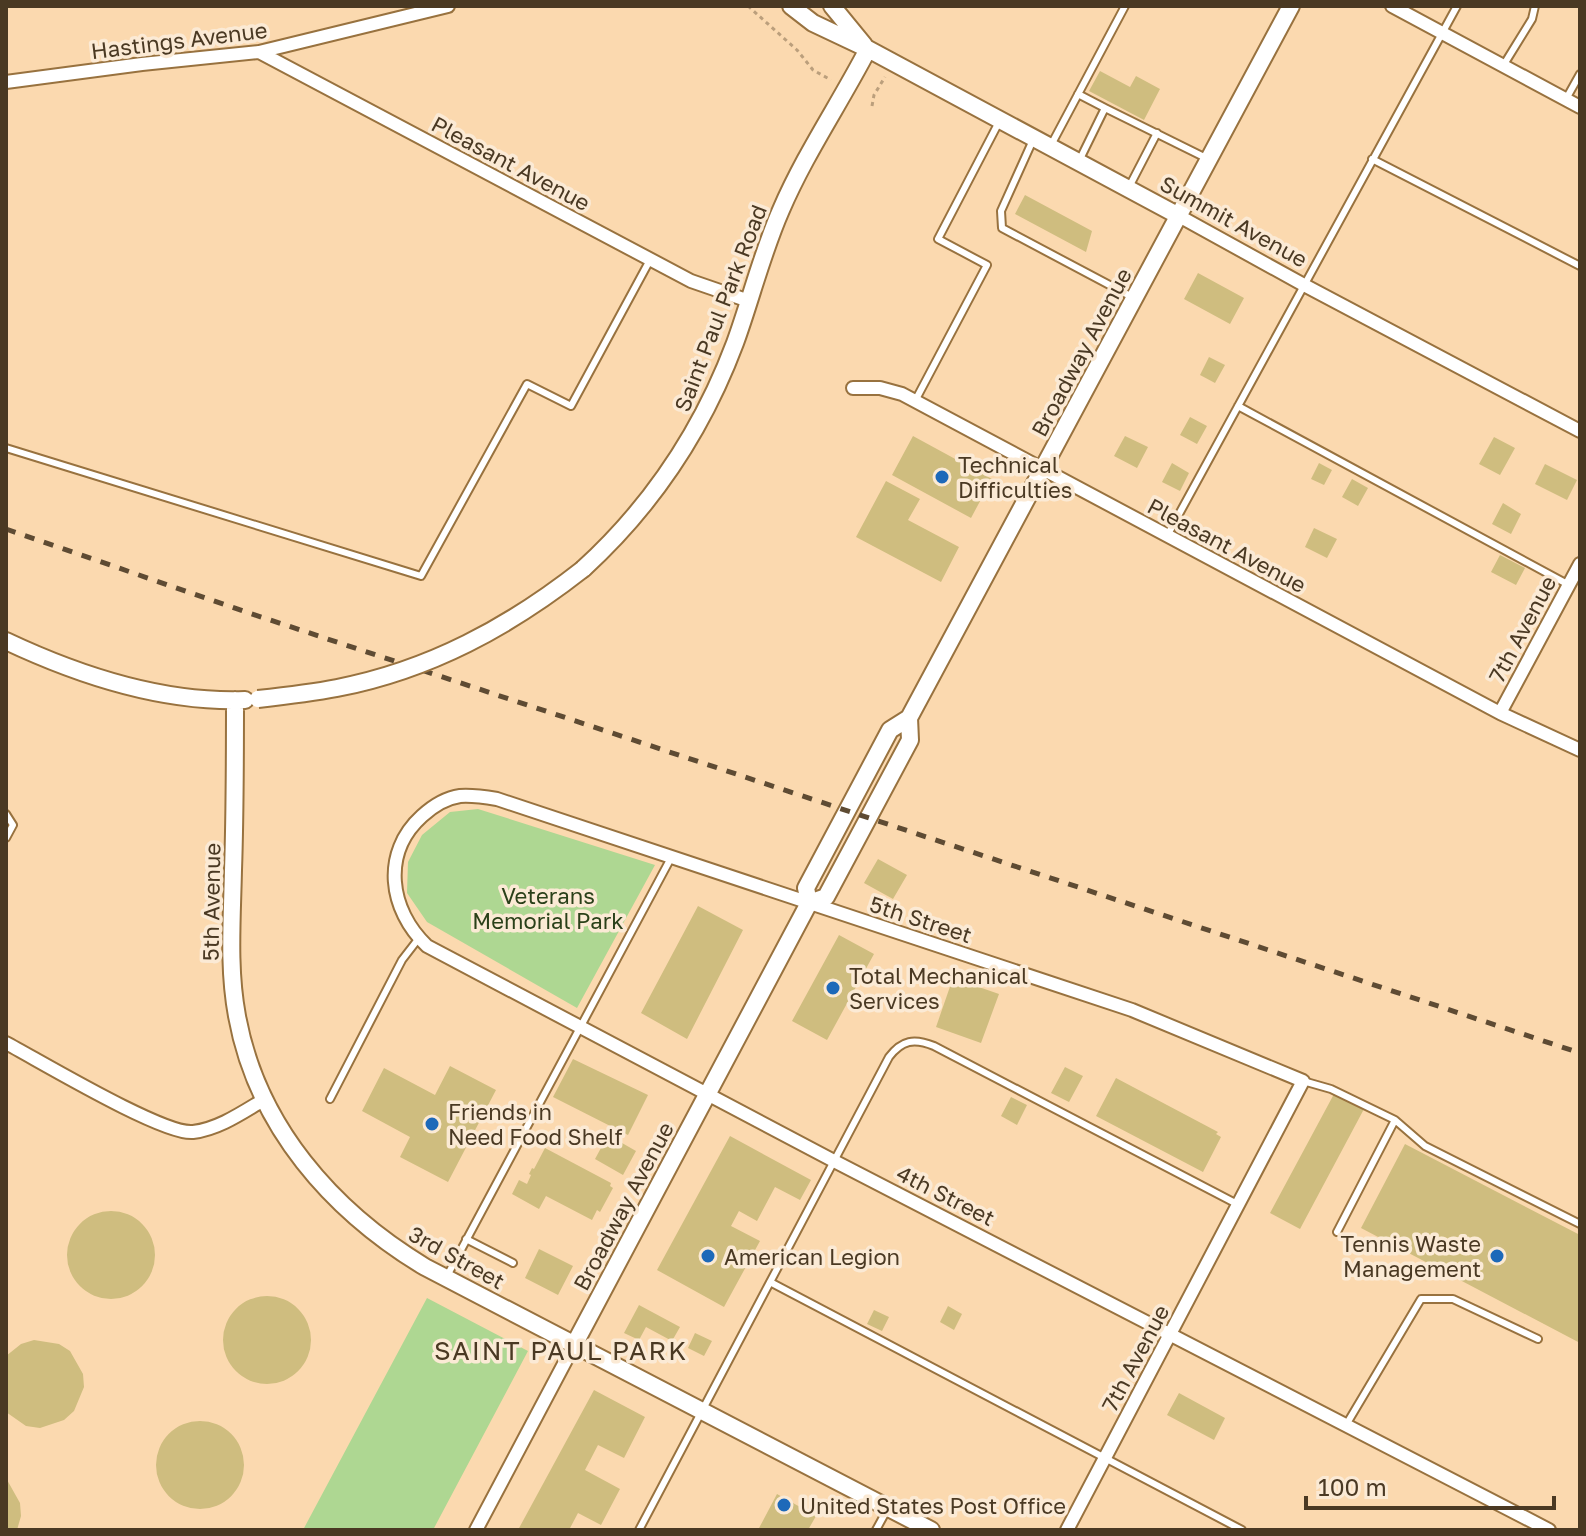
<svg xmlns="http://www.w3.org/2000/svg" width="1586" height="1536" font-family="'Golos Text',sans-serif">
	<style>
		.green { fill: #aed792 }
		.building { fill: #cfbd7f }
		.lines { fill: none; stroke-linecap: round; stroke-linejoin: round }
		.service-casing { stroke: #98723f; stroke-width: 10 }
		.minor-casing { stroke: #98723f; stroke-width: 16 }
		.tertiary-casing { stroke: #98723f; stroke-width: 20 }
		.path { stroke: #bb9f7c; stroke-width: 3; stroke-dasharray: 4 4; stroke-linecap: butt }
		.service { stroke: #fff; stroke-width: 6 }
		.minor { stroke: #fff; stroke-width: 12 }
		.tertiary { stroke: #fff; stroke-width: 16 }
		.rail { stroke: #5e4b33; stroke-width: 5; stroke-dasharray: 10 10; stroke-linecap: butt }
		.tertiary-bridge-casing { stroke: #98723f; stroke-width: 20; stroke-linecap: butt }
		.tertiary-bridge { stroke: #fff; stroke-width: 16 }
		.poi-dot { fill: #1d69b9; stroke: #fbead5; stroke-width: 3 }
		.labels { text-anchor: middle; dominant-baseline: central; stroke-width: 7; stroke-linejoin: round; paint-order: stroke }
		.street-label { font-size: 22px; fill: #4a3923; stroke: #fbead5 }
		.poi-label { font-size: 22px; fill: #4a3923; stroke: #fbead5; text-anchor: start }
		.park-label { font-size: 22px; fill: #2a4019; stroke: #fbead5 }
		.quarter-label { font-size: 26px; letter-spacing: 2px; fill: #4a3923; stroke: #fbead5 }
	</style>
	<rect width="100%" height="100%" fill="#fbd9af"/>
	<path class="green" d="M478 809 655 865 577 1008 427 922 407 893 408 862 422 835 450 812Z
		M427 1298 528 1351 433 1530H303Z"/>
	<path class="building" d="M1100 71 1130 87 1136 76 1160 89 1144 120 1089 91Z
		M1025 195 1092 231 1086 252 1015 214Z
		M1198 273 1244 298 1230 324 1184 299Z
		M1209 357 1225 365 1215 383 1200 375Z
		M1190 417 1207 426 1197 444 1180 435Z
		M913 436 992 479 971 518 892 475Z
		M1125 436 1148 447 1137 468 1114 456Z
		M1494 437 1515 448 1500 475 1479 464Z
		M1172 463 1189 473 1180 491 1162 482Z
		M1319 463 1332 470 1324 485 1311 479Z
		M1545 464 1577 480 1567 500 1535 484Z
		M1352 479 1368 488 1358 506 1342 497Z
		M886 481 920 499 908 520 959 547 941 582 856 537Z
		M1503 503 1521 514 1511 534 1492 524Z
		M1314 528 1337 539 1327 558 1305 547Z
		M1500 555 1525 568 1516 585 1491 572Z
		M878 859 907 875 893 899 864 883Z
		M698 906 743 930 687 1039 641 1013Z
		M839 935 874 954 827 1040 792 1021Z
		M953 978 999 994 981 1043 936 1027Z
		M573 1059 648 1095 628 1135 553 1097Z
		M450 1066 496 1090 448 1182 400 1157 410 1137 362 1111 384 1068 435 1095Z
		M1065 1067 1083 1076 1069 1102 1051 1093Z
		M1116 1078 1218 1132 1216 1134 1221 1137 1203 1172 1096 1116Z
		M1334 1094 1364 1109 1300 1229 1270 1213Z
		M1011 1097 1027 1105 1017 1125 1001 1116Z
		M608 1135 636 1151 623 1175 595 1159Z
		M730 1136 811 1180 800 1200 775 1187 757 1221 739 1211 731 1226 760 1241 724 1307 657 1270Z
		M1405 1144 1580 1235V1343L1361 1228Z
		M545 1148 611 1183 610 1186 613 1188 600 1212 597 1210 592 1220 546 1196 539 1209 512 1194 519 1180 527 1184 531 1175 529 1174 532 1168 534 1169Z
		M67 1255a44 44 0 1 1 88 0a44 44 0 1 1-88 0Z
		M539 1249 573 1266 558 1295 525 1278Z
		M223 1340a44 44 0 1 1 88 0a44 44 0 1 1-88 0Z
		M639 1305 680 1327 672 1341 646 1327 639 1340 624 1333Z
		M948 1306 962 1314 954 1330 940 1322Z
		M874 1310 889 1317 882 1331 867 1324Z
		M695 1333 712 1341 704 1356 688 1348Z
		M34 1340 59 1344 70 1351 83 1374 84 1387 74 1411 64 1420 40 1428 26 1426 6 1412V1356L21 1344Z
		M594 1390 645 1417 624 1458 598 1445 585 1470 620 1489 601 1525 578 1513 569 1530H518Z
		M1179 1393 1225 1418 1214 1440 1167 1415Z
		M156 1465a44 44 0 1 1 88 0a44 44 0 1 1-88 0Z
		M6 1478 20 1503 21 1516 17 1530H6Z
		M777 1494 816 1516 808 1530H758Z"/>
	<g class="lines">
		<defs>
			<path id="service" d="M1503 66 1532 19 1535 6
				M1078 94 1105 108
				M1566 99 1580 74
				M1033 140 1001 211 1002 228 1134 298
				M1050 147 1125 6
				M1080 159 1105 108 1206 158
				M1372 159 1580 266
				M1128 189 1157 133
				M915 401 987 265 938 239 999 122
				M1238 406 1569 585
				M6 448 421 576 527 384 571 406 650 260
				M1167 536 1457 6
				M6 814 13 825 6 838
				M1303 1081 1331 1089 1395 1120 1337 1232
				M330 1099 402 960 419 938
				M1395 1120 1425 1146 1580 1224
				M466 1239 513 1263
				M447 1276 672 856
				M770 1282 1242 1530
				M1346 1425 1421 1299H1453L1538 1339
				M639 1530 889 1057C902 1040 914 1038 934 1046L1239 1205
				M876 1530 888 1508"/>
			<path id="minor" d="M1392 6 1580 107
				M259 52 691 281 749 301
				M6 82 142 64 259 52 448 6
				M1179 216 1304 285 1580 431
				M853 388H880L902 394 1500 713 1580 750
				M1500 713 1580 564
				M6 1043C40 1061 163 1135 193 1132 219 1129 243 1112 265 1099
				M476 1530 574 1345
				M1067 1530 1303 1081 1132 1010 497 799C485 797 472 795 460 796 446 798 433 806 422 816 381 853 389 910 427 946L834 1161 1549 1530"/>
			<path id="tertiary" d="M791 6 813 23 868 49 1179 216
				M832 6 864 45
				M583 569C652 506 702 431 735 343 751 299 762 253 781 210 805 154 840 103 868 49
				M6 641C78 675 164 703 245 700
				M235 700C235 757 235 814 233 870 232 919 228 968 237 1016 257 1126 332 1211 425 1267L931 1530
				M809 903 806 888 890 730 909 718 1291 6
				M574 1345 809 903 826 897 910 740 909 718"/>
		</defs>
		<use href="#service" class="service-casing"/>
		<use href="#minor" class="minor-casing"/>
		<use href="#tertiary" class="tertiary-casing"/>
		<path class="path" d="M748 6 797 50 813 70 831 80
			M872 106 874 95 885 77"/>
		<use href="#service" class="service"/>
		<use href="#minor" class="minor"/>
		<use href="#tertiary" class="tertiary"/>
		<path class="rail" d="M6 529 246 612 1580 1053"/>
		<defs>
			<path id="tertiary-bridge" d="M258 699C285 696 311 693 337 688 430 670 509 627 583 569"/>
		</defs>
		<use href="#tertiary-bridge" class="tertiary-bridge-casing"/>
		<use href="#tertiary-bridge" class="tertiary-bridge"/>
	</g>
	<g class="poi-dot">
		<circle cx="942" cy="477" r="8"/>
		<circle cx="833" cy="988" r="8"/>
		<circle cx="432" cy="1124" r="8"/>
		<circle cx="708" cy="1256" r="8"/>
		<circle cx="1497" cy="1256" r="8"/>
		<circle cx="784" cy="1505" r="8"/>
	</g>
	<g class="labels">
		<g class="street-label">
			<text transform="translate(179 40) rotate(-7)">Hastings Avenue</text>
			<text transform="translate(511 163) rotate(28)">Pleasant Avenue</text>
			<text transform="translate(1234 221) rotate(29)">Summit Avenue</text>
			<text transform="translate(720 308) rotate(-69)">Saint Paul Park Road</text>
			<text transform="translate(1081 352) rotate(-62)">Broadway Avenue</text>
			<text transform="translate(1227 545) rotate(28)">Pleasant Avenue</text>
			<text transform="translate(1522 629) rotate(-62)">7th Avenue</text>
			<text transform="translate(211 902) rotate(-89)">5th Avenue</text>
			<text transform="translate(921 919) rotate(18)">5th Street</text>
			<text transform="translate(946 1195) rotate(27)">4th Street</text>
			<text transform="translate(623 1206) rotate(-62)">Broadway Avenue</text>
			<text transform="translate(457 1257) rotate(29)">3rd Street</text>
			<text transform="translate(1135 1358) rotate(-62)">7th Avenue</text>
		</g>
		<g class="poi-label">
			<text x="958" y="464">Technical<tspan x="958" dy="25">Difficulties</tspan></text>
			<text x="849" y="975">Total Mechanical<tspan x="849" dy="25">Services</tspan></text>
			<text x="448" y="1111">Friends in<tspan x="448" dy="25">Need Food Shelf</tspan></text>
			<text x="1481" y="1243" text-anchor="end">Tennis Waste<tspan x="1481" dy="25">Management</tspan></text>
			<text x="724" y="1256">American Legion</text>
			<text x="800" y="1505">United States Post Office</text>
		</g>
		<g class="park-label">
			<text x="548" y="895">Veterans<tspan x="548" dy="25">Memorial Park</tspan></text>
		</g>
		<g class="quarter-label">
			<text x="561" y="1350">SAINT PAUL PARK</text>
		</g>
	</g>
	<rect width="1586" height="1536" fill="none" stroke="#4a3923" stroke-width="16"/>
	<path d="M1306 1496v12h248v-12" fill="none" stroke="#4a3923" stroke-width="4"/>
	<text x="1318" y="1496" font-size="24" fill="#4a3923" stroke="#fbead5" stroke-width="6" paint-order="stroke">100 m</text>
</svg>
